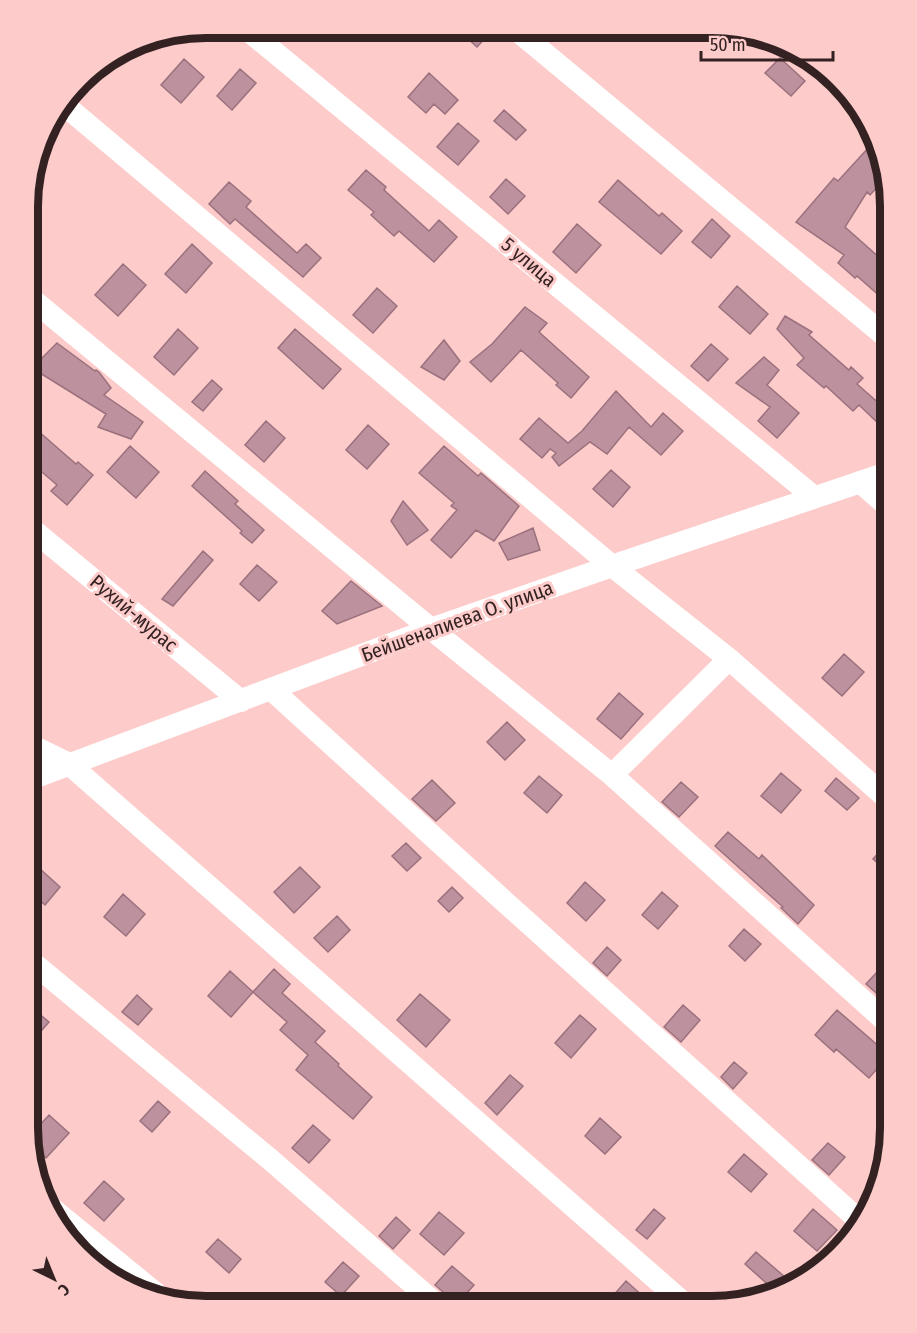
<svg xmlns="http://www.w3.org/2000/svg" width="917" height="1333" font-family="'Fira Sans Condensed',sans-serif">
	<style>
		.building { fill: #bd919d; stroke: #9b717e; stroke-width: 1.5 }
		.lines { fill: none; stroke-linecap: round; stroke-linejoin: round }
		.minor { stroke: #fff; stroke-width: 22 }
		.labels { text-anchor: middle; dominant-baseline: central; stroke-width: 6; stroke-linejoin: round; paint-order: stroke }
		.street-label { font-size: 20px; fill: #342222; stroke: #fccbca }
		.rim { fill: none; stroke: #342222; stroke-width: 8 }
	</style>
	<rect width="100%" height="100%" fill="#fccbca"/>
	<path class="building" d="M456 28H480L488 35 477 47Z
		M703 28 735 29 739 31 724 48Z
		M780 58 805 81 791 96 765 73Z
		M184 59 204 77 181 103 161 85Z
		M240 69 256 83 232 110 217 96Z
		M429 73 458 100 445 114 434 104 426 113 408 97Z
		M504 110 526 130 516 140 494 121Z
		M458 123 479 141 458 165 437 147Z
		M870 146 878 152 884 180 870 195 867 192 845 227 890 267V305L857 276 855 278 838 263 844 255 796 222 834 178 838 181Z
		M366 170 386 187 384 190 429 231 439 220 457 237 434 262 399 231 394 236 371 215 374 212 348 190Z
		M506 179 525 196 508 214 490 197Z
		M618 180 659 216 662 213 682 231 661 254 599 202Z
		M229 182 251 201 246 207 297 253 306 244 321 258 303 277 235 219 230 224 209 204Z
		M712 219 730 236 711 258 692 242Z
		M577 224 601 245 576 273 553 252Z
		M192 244 212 263 186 293 165 274Z
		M123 264 146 285 118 316 95 295Z
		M737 286 768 314 750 334 719 307Z
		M377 288 397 306 373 333 353 315Z
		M525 307 547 323 539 332 589 377 571 398 556 385 558 383 521 350 491 382 470 362 492 344Z
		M785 316 812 332 809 335 849 370 851 367 863 378 857 384 890 413V417L879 424 859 405 853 411 826 386 824 388 797 365 804 358 777 329Z
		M178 329 198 348 174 375 154 357Z
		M295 329 341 369 323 389 278 348Z
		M444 340 460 361 444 380 421 367Z
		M57 343 95 371 96 370 99 372 111 388 104 395 143 422 131 439 98 427 106 414 32 368Z
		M711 344 728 359 708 381 691 366Z
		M764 357 779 370 767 385 799 413 777 438 758 421 770 407 736 383Z
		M212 380 222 389 203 411 192 402Z
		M616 391 651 427 663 413 683 431 661 455 629 427 607 454 590 442 559 466 552 457 556 453 550 449 542 458 520 439 539 418 568 443 582 431Z
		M266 421 285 438 264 462 245 445Z
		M368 425 389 444 367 469 346 450Z
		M37 430 76 464 78 462 93 475 67 505 51 491 57 485 28 460V440Z
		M130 446 159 472 136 498 107 472Z
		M444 446 478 476 481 473 519 506 494 541 476 530 451 558 431 540 457 510 451 506 454 503 419 473Z
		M611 470 630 487 613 507 593 489Z
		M205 471 238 501 235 504 264 530 252 543 240 533 242 531 192 486Z
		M403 501 428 530 407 545 391 521Z
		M533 528 540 550 508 560 499 543Z
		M203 551 213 560 173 606 162 599Z
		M257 565 277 582 259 601 240 584Z
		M351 581 382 606 337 624 322 611Z
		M844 654 864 672 842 696 822 678Z
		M619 693 643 714 621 739 597 719Z
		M507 722 525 740 505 760 487 742Z
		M781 773 801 790 781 813 761 796Z
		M539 776 562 795 547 813 524 793Z
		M836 778 859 798 847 810 825 791Z
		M432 780 455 803 436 821 412 799Z
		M681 782 698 797 679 817 662 802Z
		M728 832 759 859 762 855 814 905 798 924 781 908 783 907 715 846Z
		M890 840V874L873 859Z
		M406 843 421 858 407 871 392 856Z
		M38 867 60 887 45 905 27 889V879Z
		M300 867 320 887 294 913 274 892Z
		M585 882 605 900 586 921 567 903Z
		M452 887 463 898 449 912 438 901Z
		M662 892 678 906 658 929 642 915Z
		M123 894 145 914 126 936 104 917Z
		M337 916 350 930 328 952 314 938Z
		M744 929 761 944 745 961 729 946Z
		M607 947 621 960 607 976 593 963Z
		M890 958V1005L866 984Z
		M274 969 290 984 282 993 325 1031 315 1042 339 1064 338 1066 372 1097 353 1119 296 1070 308 1055 280 1030 287 1022 253 992Z
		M230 971 253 992 231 1017 208 996Z
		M420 994 450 1020 426 1047 397 1020Z
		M137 995 152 1009 138 1025 122 1012Z
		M683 1005 700 1020 681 1042 664 1027Z
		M837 1010 889 1055 869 1078 836 1049 834 1052 815 1035Z
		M37 1012 49 1022 27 1047V1023Z
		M580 1015 596 1029 571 1058 555 1043Z
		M734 1062 747 1073 733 1089 721 1077Z
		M510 1075 523 1086 497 1115 485 1103Z
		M158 1101 170 1112 152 1132 140 1121Z
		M49 1115 69 1133 46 1158 31 1145 29 1137Z
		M600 1118 621 1137 605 1154 585 1136Z
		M313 1125 330 1140 309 1163 292 1148Z
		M828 1143 845 1157 829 1175 812 1160Z
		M744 1154 767 1174 751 1192 728 1172Z
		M104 1181 124 1199 104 1221 84 1203Z
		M654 1209 665 1218 647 1239 636 1230Z
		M813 1209 837 1230 817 1251 794 1231Z
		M439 1212 464 1233 444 1255 420 1234Z
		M396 1217 410 1230 393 1249 379 1236Z
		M218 1239 241 1259 229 1273 206 1252Z
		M756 1252 786 1278 775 1291 745 1264Z
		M343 1262 359 1276 341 1296 325 1282Z
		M452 1266 474 1285 457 1304 435 1285Z
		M626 1281 645 1298 638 1306H604Z"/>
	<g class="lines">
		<path class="minor" d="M244 27 814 497
			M514 28 890 340
			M62 103 612 566 729 659 890 801
			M28 296 431 629 612 775 890 1025
			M860 482 890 508
			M28 526 241 701
			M272 690 495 893 861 1222
			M28 744 69 764 687 1306
			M612 775 729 659
			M28 780 431 629 612 566 890 472
			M27 958 272 1161 437 1305
			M44 1202 159 1296"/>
	</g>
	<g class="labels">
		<g class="street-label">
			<text transform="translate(529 262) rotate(40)">5 улица</text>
			<text transform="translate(134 613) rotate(40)">Рухий-мурас</text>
			<text transform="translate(457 621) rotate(-20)">Бейшеналиева О. улица</text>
		</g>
	</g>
	<path d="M0 0H917V1333H0ZM206 38H712A168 168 0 0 1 880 206V1128A168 168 0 0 1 712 1296H206A168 168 0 0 1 38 1128V206A168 168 0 0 1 206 38Z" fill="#fccbca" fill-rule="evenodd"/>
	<path class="rim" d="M206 38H712A168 168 0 0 1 880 206V1128A168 168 0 0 1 712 1296H206A168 168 0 0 1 38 1128V206A168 168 0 0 1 206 38Z"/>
	<g transform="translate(54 1279) rotate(137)" stroke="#fccbca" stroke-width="4.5" paint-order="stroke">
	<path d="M0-4.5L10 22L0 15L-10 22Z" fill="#342222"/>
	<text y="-9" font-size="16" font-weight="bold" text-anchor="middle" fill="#342222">С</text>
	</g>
	<path d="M701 51v9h132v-9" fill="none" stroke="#342222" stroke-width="3"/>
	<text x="710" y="51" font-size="18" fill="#342222" stroke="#fccbca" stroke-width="4.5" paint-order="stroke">50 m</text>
</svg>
